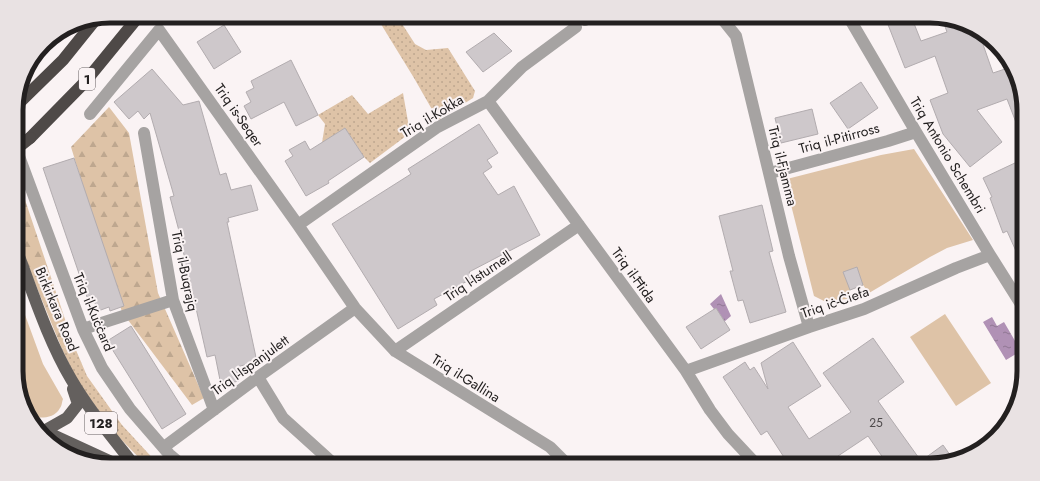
<svg xmlns="http://www.w3.org/2000/svg" width="1040" height="481" font-family="Jost,sans-serif">
	<style>
		.grass { fill: url(#grass-dots) }
		.forest { fill: url(#forest-firs) }
		.park { fill: #dec3a7 }
		.water { fill: url(#water-ripples) }
		.building { fill: #cec8cb; stroke: #b2acaf }
		.lines { fill: none; stroke-linecap: round; stroke-linejoin: round }
		.street { stroke: #a6a3a2; stroke-width: 12 }
		.primary { stroke: #64605e; stroke-width: 12 }
		.highway { stroke: #4e4947; stroke-width: 12 }
		.highway-bridge { stroke: #4e4947; stroke-width: 12 }
		.labels { text-anchor: middle; dominant-baseline: central; stroke-width: 4; stroke-linejoin: round; paint-order: stroke }
		.number-label { font-size: 12px; fill: #4e4a4b }
		.shield { fill: #faf3f4; stroke: #645f60; stroke-width: 1 }
		.shield-label { font-size: 13px; font-weight: bold; fill: #232020 }
		.street-label { font-size: 14px; fill: #232020; stroke: #faf3f4 }
		.rim { fill: none; stroke: #232020; stroke-width: 5 }
	</style>
	<defs>
		<pattern id="grass-dots" width="8" height="8" patternUnits="userSpaceOnUse"><rect width="8" height="8" fill="#dec3a7"/><path d="M2 2h.1M6 6h.1" fill="none" stroke="#bea78f" stroke-width="1.8" stroke-linecap="round"/></pattern>
		<pattern id="forest-firs" width="22" height="20" patternUnits="userSpaceOnUse"><rect width="22" height="20" fill="#dec3a7"/><path d="M5 1l3.5 6h-7zM16 11l3.5 6h-7z" fill="#bea78f"/></pattern>
		<pattern id="water-ripples" width="26" height="14" patternUnits="userSpaceOnUse"><rect width="26" height="14" fill="#b091b5"/><path d="M2 4q2-2 4 0t4 0M15 11q2-2 4 0t4 0" fill="none" stroke="#8f7693"/></pattern>
	</defs>
	<rect width="100%" height="100%" fill="#faf3f4"/>
	<path class="grass" d="M376 16H397L415 44 426 50 448 48 475 91 473 98 438 120 414 78Z
		M403 93 410 133 370 163 364 157 345 128 322 143 325 124 318 115 352 95 368 114Z
		M73 343 87 376 122 425 159 465H146L113 431 77 380 62 349Z"/>
	<path class="forest" d="M109 107 129 133 158 293 204 398 192 405 122 312 71 147Z
		M16 173 73 343 62 349 17 239Z"/>
	<path class="park" d="M914 149 973 240 947 248 930 257 869 293 863 285 850 290 848 299 824 301 814 296 787 189 783 180 881 155Z
		M17 293 43 364 63 399C62 401 62 406 60 408 54 419 42 418 31 417L23 399 25 395 17 383Z
		M945 314 991 383 956 406 910 337Z"/>
	<path class="water" d="M251 16H271L257 25Z
		M721 294 731 316 724 322 710 304Z
		M992 317 997 326 1004 322 1021 351 1006 360 983 322Z"/>
	<path class="building" d="M902 16H911L921 41 947 32 942 18 966 23 979 33 993 73 1011 67 1023 98V138H1022L1007 99 977 110 1002 142 970 167 943 134 930 100 948 93 935 56 905 68 887 22Z
		M224 25 241 52 214 69 197 42Z
		M494 33 512 51 483 72 466 52Z
		M291 60 318 115 296 126 284 102 251 119 244 106 251 102 246 92 254 88 251 81Z
		M152 69 183 105 199 101 220 175 226 173 231 190 251 185 258 210 228 218 229 222H227L257 362 236 367 239 381 221 385 215 355 207 357 182 246H183L170 197 174 196 150 113 144 119 138 111 129 119 114 102Z
		M861 82 878 108 848 129 830 103Z
		M812 109 818 134 781 143 775 118Z
		M479 124 498 153 487 160 492 167 483 173 498 195 514 186 540 235 469 272 473 278 434 299 437 305 398 329 332 224 411 174 408 169Z
		M345 128 364 157 328 181 329 183 306 196 285 161 293 156 289 150 305 141 310 150Z
		M74 158 124 306 110 311 109 307 98 311 92 295 87 297 43 168Z
		M1017 162 1023 170 1024 269 1007 231 1003 233 990 198 992 197 983 178Z
		M762 205 773 251 769 252 786 312 750 323 743 300 738 301 730 271H733L719 216Z
		M857 267 863 285 850 290 843 272Z
		M716 308 730 330 701 349 686 327Z
		M131 326 186 414 162 429 107 341Z
		M873 338 904 382 878 401 921 461 943 445 953 459 936 465H888L868 436 838 456 847 465H789L767 431 761 435 723 377 745 362 750 370 754 367 768 389 761 363 793 342 821 386 788 407 809 439 851 412 823 373Z"/>
	<g class="lines">
		<path class="street" d="M720 16 736 36 789 256 809 327
			M848 16 916 132 990 255 1024 309
			M585 20 591 16
			M488 101 686 371 710 410 728 434 757 465
			M90 114 159 30 298 225 355 308 395 351 550 447 568 465
			M144 133 173 300 214 410
			M16 148 83 329 102 368 130 409 169 454 182 465
			M770 173 888 141 916 132
			M298 225 436 128 488 101 522 67 576 27
			M83 329 173 300
			M395 351 579 225
			M686 371 809 327 864 309 956 268 990 255
			M258 377 283 418 335 465
			M164 447 258 377 355 308"/>
		<path class="primary" d="M17 251C33 293 48 340 71 379 89 410 112 437 134 465
			M37 430 44 431 118 465
			M44 431 67 418 78 404 73 389"/>
		<path class="highway" d="M16 106 63 60 96 19
			M30 138 85 82 139 16"/>
		<path class="highway-bridge" d="M16 149 30 138"/>
	</g>
	<g class="labels">
		<g class="number-label">
			<text x="876" y="423">25</text>
		</g>
		<g class="shield">
			<rect x="79" y="68" width="16" height="22" rx="3"/>
			<rect x="85" y="412" width="32" height="22" rx="3"/>
		</g>
		<g class="shield-label">
			<text x="87" y="79">1</text>
			<text x="101" y="423">128</text>
		</g>
		<g class="street-label">
			<text transform="translate(239 115) rotate(55)">Triq is-Seqer</text>
			<text transform="translate(432 116) rotate(-31)">Triq il-Kokka</text>
			<text transform="translate(839 138) rotate(-15)">Triq il-Pitirross</text>
			<text transform="translate(948 155) rotate(59)">Triq Antonio Schembri</text>
			<text transform="translate(783 166) rotate(76)">Triq il-Fjamma</text>
			<text transform="translate(185 271) rotate(78)">Triq il-Buqrajq</text>
			<text transform="translate(634 275) rotate(54)">Triq il-Ħida</text>
			<text transform="translate(478 276) rotate(-34)">Triq l-Isturnell</text>
			<text transform="translate(835 302) rotate(-19)">Triq iċ-Ċiefa</text>
			<text transform="translate(57 309) rotate(67)">Birkirkara Road</text>
			<text transform="translate(94 312) rotate(67)">Triq il-Kuċċard</text>
			<text transform="translate(250 365) rotate(-36)">Triq l-Ispanjulett</text>
			<text transform="translate(466 378) rotate(32)">Triq il-Gallina</text>
		</g>
	</g>
	<path d="M0 0H1040V481H0ZM110 23H930A87 87 0 0 1 1017 110V371A87 87 0 0 1 930 458H110A87 87 0 0 1 23 371V110A87 87 0 0 1 110 23Z" fill="#e9e2e3" fill-rule="evenodd"/>
	<path class="rim" d="M110 23H930A87 87 0 0 1 1017 110V371A87 87 0 0 1 930 458H110A87 87 0 0 1 23 371V110A87 87 0 0 1 110 23Z"/>
</svg>
